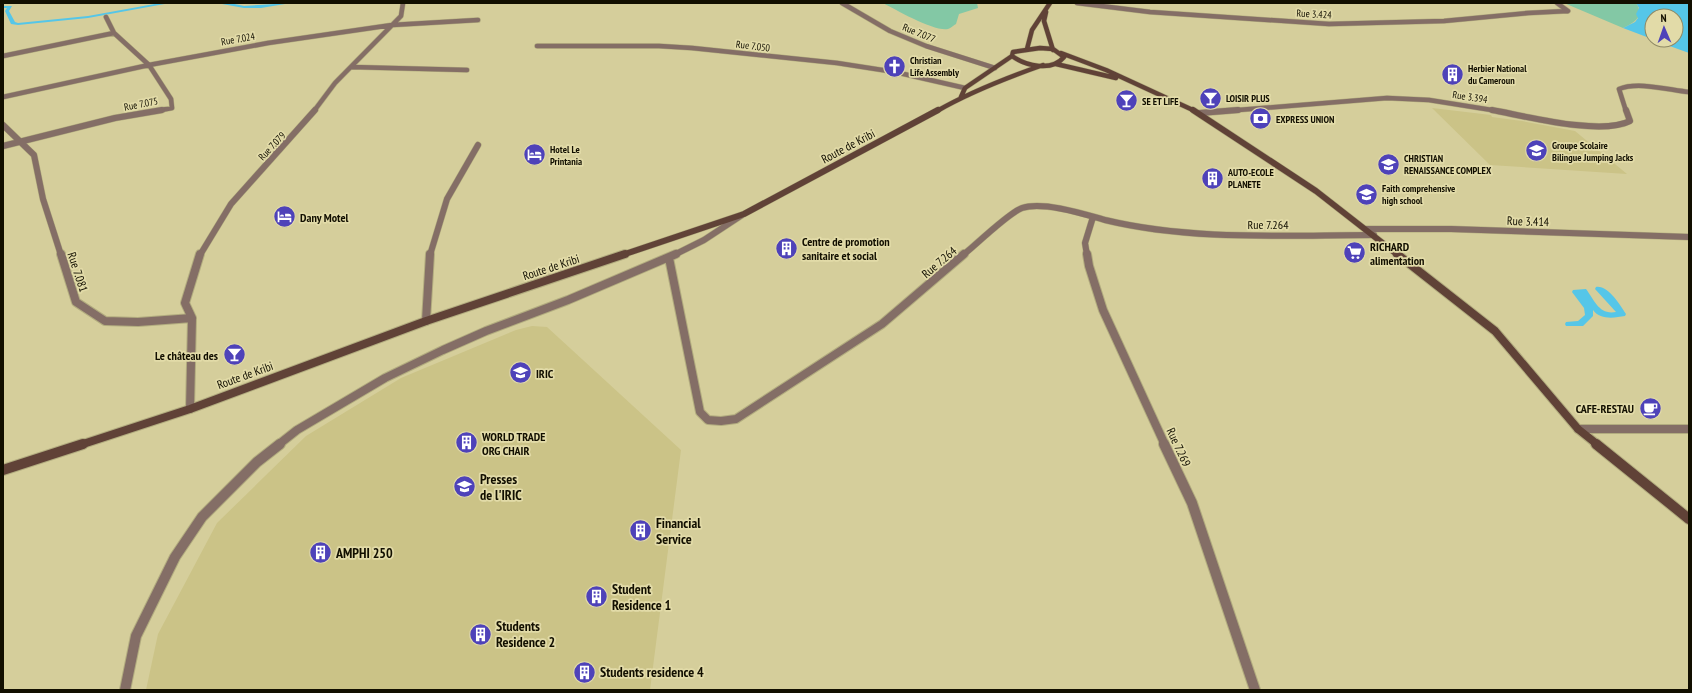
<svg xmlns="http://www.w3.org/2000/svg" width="1692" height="693" font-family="'PT Sans Narrow',sans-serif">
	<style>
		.built { fill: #cbc387 }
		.green { fill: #83c8a5 }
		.water { fill: #55c6e8 }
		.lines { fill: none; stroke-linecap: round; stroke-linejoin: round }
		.stream { fill: #55c6e8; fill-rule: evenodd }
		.street-far3-casing { stroke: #b2ac7f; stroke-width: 5.5 }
		.street-far2-casing { stroke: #b2ac7f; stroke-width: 7 }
		.street-far1-casing { stroke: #b2ac7f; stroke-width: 10 }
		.street-casing { stroke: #b2ac7f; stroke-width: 12 }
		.secondary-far3-casing { stroke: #b2ac7f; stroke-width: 5.5 }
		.secondary-far2-casing { stroke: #b2ac7f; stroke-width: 7 }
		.secondary-far1-casing { stroke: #b2ac7f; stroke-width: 10 }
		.secondary-casing { stroke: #b2ac7f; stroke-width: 12 }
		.street-far3 { stroke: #846e66; stroke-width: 4.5 }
		.street-far2 { stroke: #846e66; stroke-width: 6 }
		.street-far1 { stroke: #846e66; stroke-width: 8 }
		.street { stroke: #846e66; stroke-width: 10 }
		.secondary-far3 { stroke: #604237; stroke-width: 4.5 }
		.secondary-far2 { stroke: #604237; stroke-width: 6 }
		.secondary-far1 { stroke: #604237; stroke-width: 8 }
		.secondary { stroke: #604237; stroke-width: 10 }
		.labels { text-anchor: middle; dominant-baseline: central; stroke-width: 3.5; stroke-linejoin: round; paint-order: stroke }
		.far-street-label { font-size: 10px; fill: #120f00; stroke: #e2dba8 }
		.far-poi-label { font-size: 10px; font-weight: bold; fill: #120f00; stroke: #e2dba8; text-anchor: start }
		.street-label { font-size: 12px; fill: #120f00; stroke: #e2dba8 }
		.poi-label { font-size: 12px; font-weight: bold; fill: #120f00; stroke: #e2dba8; text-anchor: start }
		.near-poi-label { font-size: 14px; font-weight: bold; fill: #120f00; stroke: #e2dba8; text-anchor: start }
	</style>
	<rect width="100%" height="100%" fill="#d5ce9b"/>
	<path class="built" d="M1432 108 1491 115 1492 117 1522 121 1575 131 1627 174 1490 165Z
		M532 326 547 327 681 450 650 690H146L158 634 217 523 306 436 401 378 516 330Z"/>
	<path class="green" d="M883 3H977L978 8 959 14 956 24C954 25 951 28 948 29 935 32 896 10 883 3Z
		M1564 3H1636C1645 17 1634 23 1623 28Z"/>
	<path class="water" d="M1636 3H1689V53L1653 40H1676V16H1652V39L1623 28 1635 22 1638 18 1636 14 1639 8Z"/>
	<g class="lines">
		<path class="stream" d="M160 3H170L88 18 18 25 11 24 5 11 7 8H3V6H12L9 11 15 22 18 23 88 16Z
			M171 3H230L244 6 291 3 261 8H244L222 4H173Z
			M1596 287C1608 285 1620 305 1626 314L1625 316C1614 318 1600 320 1593 310V316L1583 326H1566L1565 324 1566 322 1578 321 1585 315 1584 308 1572 292 1573 290 1586 289C1595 301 1599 315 1616 312 1609 304 1602 297 1595 289Z"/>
		<defs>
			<path id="street-far3" d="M842 3 890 31 926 46 995 68
				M1077 3 1150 12 1329 24 1444 21 1528 13 1568 11
				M1557 3 1568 11
				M106 17 114 33 149 65 171 99 172 108 156 111
				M537 46H659L692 48 837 63 895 72 965 88
				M3 56 114 33
				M351 67 467 70
				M3 97 149 65 268 43 392 25 478 20
				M314 111 335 83 401 16 403 3
				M1226 111 1387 98 1429 100 1498 111
				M1626 111 1619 89C1638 81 1669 90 1689 92"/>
			<path id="street-far2" d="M1492 110C1525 116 1601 136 1630 121L1626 110
				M1200 113 1238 110
				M3 125 34 155 43 199 61 255
				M3 146 115 118 162 110
				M1366 229H1451L1689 237
				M200 255 231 204 315 110
				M430 255 447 199 478 145
				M674 255 704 240 742 215
				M963 255C976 245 1008 213 1022 208 1043 201 1084 214 1105 220 1192 241 1285 235 1374 235
				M1087 255 1085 243 1093 217"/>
			<path id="street-far1" d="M61 254 76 302 105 321 138 322 192 318 190 409
				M1087 254 1089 266 1103 310 1165 445
				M669 258 700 412 708 420 721 421 736 419 882 324 964 254
				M192 318 185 303 200 254
				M426 321 430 254
				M1578 429H1689
				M278 445 297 430 385 378 443 350 486 331 568 300 676 254"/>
			<path id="street" d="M1164 444 1192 503 1255 690
				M125 690 136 636 175 557 202 517 257 462 280 444"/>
			<path id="secondary-far3" d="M1046 12 1044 21 1053 50
				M1040 48 1053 49 1064 57C1052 72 1026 66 1012 56L1013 52Z
				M1027 49 1032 30 1050 3
				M1061 53 1106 70 1195 111
				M1056 64 1116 78
				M961 97 965 88 1012 56
				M937 111C970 92 1006 78 1043 65"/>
			<path id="secondary-far2" d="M1193 110 1316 191 1398 255
				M622 255 744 214 938 110"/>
			<path id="secondary-far1" d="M1397 254 1495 331 1578 429 1598 445
				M80 445 190 409 426 321 625 254"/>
			<path id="secondary" d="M1596 444 1689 519
				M3 470 83 444"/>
		</defs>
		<use href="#street-far3" class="street-far3-casing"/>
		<use href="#street-far2" class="street-far2-casing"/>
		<use href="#street-far1" class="street-far1-casing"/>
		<use href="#street" class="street-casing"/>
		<use href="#secondary-far3" class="secondary-far3-casing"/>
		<use href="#secondary-far2" class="secondary-far2-casing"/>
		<use href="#secondary-far1" class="secondary-far1-casing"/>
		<use href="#secondary" class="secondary-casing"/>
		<use href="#street-far3" class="street-far3"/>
		<use href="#street-far2" class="street-far2"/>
		<use href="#street-far1" class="street-far1"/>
		<use href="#street" class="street"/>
		<use href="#secondary-far3" class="secondary-far3"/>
		<use href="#secondary-far2" class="secondary-far2"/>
		<use href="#secondary-far1" class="secondary-far1"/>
		<use href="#secondary" class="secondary"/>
	</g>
	<defs>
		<symbol id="church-disc" viewBox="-11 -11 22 22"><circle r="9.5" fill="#4e42b9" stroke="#e2dba8"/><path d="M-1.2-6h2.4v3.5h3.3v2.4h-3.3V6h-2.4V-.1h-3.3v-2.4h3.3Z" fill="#fff"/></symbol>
		<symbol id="building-disc" viewBox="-11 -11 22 22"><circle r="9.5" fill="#4e42b9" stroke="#e2dba8"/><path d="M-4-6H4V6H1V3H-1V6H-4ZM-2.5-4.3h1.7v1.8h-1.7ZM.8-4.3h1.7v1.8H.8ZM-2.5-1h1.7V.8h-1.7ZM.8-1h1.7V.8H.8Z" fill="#fff"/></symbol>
		<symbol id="bar-disc" viewBox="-11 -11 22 22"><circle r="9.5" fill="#4e42b9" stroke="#e2dba8"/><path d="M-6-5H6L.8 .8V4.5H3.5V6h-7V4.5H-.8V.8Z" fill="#fff"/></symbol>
		<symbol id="bank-disc" viewBox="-11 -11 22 22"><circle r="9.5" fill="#4e42b9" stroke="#e2dba8"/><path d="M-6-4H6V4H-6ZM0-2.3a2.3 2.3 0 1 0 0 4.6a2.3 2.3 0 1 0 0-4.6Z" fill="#fff"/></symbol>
		<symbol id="school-disc" viewBox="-11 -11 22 22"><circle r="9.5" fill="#4e42b9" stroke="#e2dba8"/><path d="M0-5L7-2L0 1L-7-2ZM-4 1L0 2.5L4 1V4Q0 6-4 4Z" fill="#fff"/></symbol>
		<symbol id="hotel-disc" viewBox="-11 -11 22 22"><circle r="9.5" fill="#4e42b9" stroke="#e2dba8"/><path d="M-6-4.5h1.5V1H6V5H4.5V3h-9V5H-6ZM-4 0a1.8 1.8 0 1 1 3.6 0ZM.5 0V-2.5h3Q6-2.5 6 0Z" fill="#fff"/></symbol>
		<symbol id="supermarket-disc" viewBox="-11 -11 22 22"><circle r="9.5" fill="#4e42b9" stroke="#e2dba8"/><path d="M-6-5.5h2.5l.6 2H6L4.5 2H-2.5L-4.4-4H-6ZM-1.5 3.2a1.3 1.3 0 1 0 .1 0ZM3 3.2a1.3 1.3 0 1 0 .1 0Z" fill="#fff"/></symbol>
		<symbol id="cafe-disc" viewBox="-11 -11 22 22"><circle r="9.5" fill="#4e42b9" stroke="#e2dba8"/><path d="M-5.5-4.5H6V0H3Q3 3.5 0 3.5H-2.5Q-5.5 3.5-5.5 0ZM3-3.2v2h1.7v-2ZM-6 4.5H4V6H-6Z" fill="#fff"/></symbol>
		<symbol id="university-disc" viewBox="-11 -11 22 22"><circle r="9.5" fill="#4e42b9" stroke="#e2dba8"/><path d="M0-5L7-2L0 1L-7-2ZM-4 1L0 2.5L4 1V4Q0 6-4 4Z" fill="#fff"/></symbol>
	</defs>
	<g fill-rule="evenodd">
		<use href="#church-disc" x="882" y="54" width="25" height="25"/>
		<use href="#building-disc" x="1440" y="62" width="25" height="25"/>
		<use href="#bar-disc" x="1198" y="86" width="25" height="25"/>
		<use href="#bar-disc" x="1114" y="88" width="25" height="25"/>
		<use href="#bank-disc" x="1248" y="106" width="25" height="25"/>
		<use href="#school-disc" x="1524" y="138" width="25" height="25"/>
		<use href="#hotel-disc" x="522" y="142" width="25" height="25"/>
		<use href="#school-disc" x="1376" y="152" width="25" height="25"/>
		<use href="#building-disc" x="1200" y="166" width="25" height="25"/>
		<use href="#school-disc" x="1354" y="182" width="25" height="25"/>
		<use href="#hotel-disc" x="272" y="204" width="25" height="25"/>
		<use href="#building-disc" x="774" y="236" width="25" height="25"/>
		<use href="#supermarket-disc" x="1342" y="240" width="25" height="25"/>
		<use href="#bar-disc" x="222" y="342" width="25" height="25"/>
		<use href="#school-disc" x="508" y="360" width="25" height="25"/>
		<use href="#cafe-disc" x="1638" y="396" width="25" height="25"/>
		<use href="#building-disc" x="454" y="430" width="25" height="25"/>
		<use href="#university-disc" x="452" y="474" width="25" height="25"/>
		<use href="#building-disc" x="628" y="518" width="25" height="25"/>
		<use href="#building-disc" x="308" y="540" width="25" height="25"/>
		<use href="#building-disc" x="584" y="584" width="25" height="25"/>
		<use href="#building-disc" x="468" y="622" width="25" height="25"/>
		<use href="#building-disc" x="572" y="660" width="25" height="25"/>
	</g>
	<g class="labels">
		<g class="far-street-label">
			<text transform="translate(1314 14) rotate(3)">Rue 3.424</text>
			<text transform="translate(919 33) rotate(22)">Rue 7.077</text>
			<text transform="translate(238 39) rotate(-10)">Rue 7.024</text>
			<text transform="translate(753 46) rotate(7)">Rue 7.050</text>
			<text transform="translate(1470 97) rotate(9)">Rue 3.394</text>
			<text transform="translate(141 104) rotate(-11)">Rue 7.075</text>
			<text transform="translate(272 146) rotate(-47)">Rue 7.079</text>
		</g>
		<g class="far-poi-label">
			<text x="910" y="60">Christian<tspan x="910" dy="12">Life Assembly</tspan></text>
			<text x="1468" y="68">Herbier National<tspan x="1468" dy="12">du Cameroun</tspan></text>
			<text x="1226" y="98">LOISIR PLUS</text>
			<text x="1142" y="101">SE ET LIFE</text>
			<text x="1276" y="119">EXPRESS UNION</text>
			<text x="1552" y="145">Groupe Scolaire<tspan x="1552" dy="12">Bilingue Jumping Jacks</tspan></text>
			<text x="550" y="149">Hotel Le<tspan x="550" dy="12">Printania</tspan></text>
			<text x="1404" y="158">CHRISTIAN<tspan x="1404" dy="12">RENAISSANCE COMPLEX</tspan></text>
			<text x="1228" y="172">AUTO-ECOLE<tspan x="1228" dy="12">PLANETE</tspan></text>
			<text x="1382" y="188">Faith comprehensive<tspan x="1382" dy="12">high school</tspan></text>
		</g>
		<g class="street-label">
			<text transform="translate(848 146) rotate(-28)">Route de Kribi</text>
			<text transform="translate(1528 221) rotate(2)">Rue 3.414</text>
			<text x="1268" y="224">Rue 7.264</text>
			<text transform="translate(939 262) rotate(-40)">Rue 7.264</text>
			<text transform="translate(551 267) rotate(-18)">Route de Kribi</text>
			<text transform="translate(78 272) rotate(72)">Rue 7.081</text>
			<text transform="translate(245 375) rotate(-20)">Route de Kribi</text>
			<text transform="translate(1179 447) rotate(65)">Rue 7.269</text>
		</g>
		<g class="poi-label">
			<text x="300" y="217">Dany Motel</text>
			<text x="802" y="241">Centre de promotion<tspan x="802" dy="14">sanitaire et social</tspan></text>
			<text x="1370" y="246">RICHARD<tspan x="1370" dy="14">alimentation</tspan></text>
			<text x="218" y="355" text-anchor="end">Le château des</text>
			<text x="536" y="373">IRIC</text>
			<text x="1634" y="408" text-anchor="end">CAFE-RESTAU</text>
			<text x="482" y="436">WORLD TRADE<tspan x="482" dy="14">ORG CHAIR</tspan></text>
		</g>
		<g class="near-poi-label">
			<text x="480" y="479">Presses<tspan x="480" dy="16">de l'IRIC</tspan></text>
			<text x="656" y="523">Financial<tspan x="656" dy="16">Service</tspan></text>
			<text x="336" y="553">AMPHI 250</text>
			<text x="612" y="589">Student<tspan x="612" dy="16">Residence 1</tspan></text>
			<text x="496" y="626">Students<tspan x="496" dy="16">Residence 2</tspan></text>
			<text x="600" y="672">Students residence 4</text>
		</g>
	</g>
	<rect width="1692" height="693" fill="none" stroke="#120f00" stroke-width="8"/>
	<g transform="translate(1664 28) rotate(358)"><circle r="19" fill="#e2dba8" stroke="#8f8965"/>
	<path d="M0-3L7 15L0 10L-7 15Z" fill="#4e42b9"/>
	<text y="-6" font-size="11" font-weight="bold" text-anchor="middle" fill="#120f00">N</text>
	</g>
</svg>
